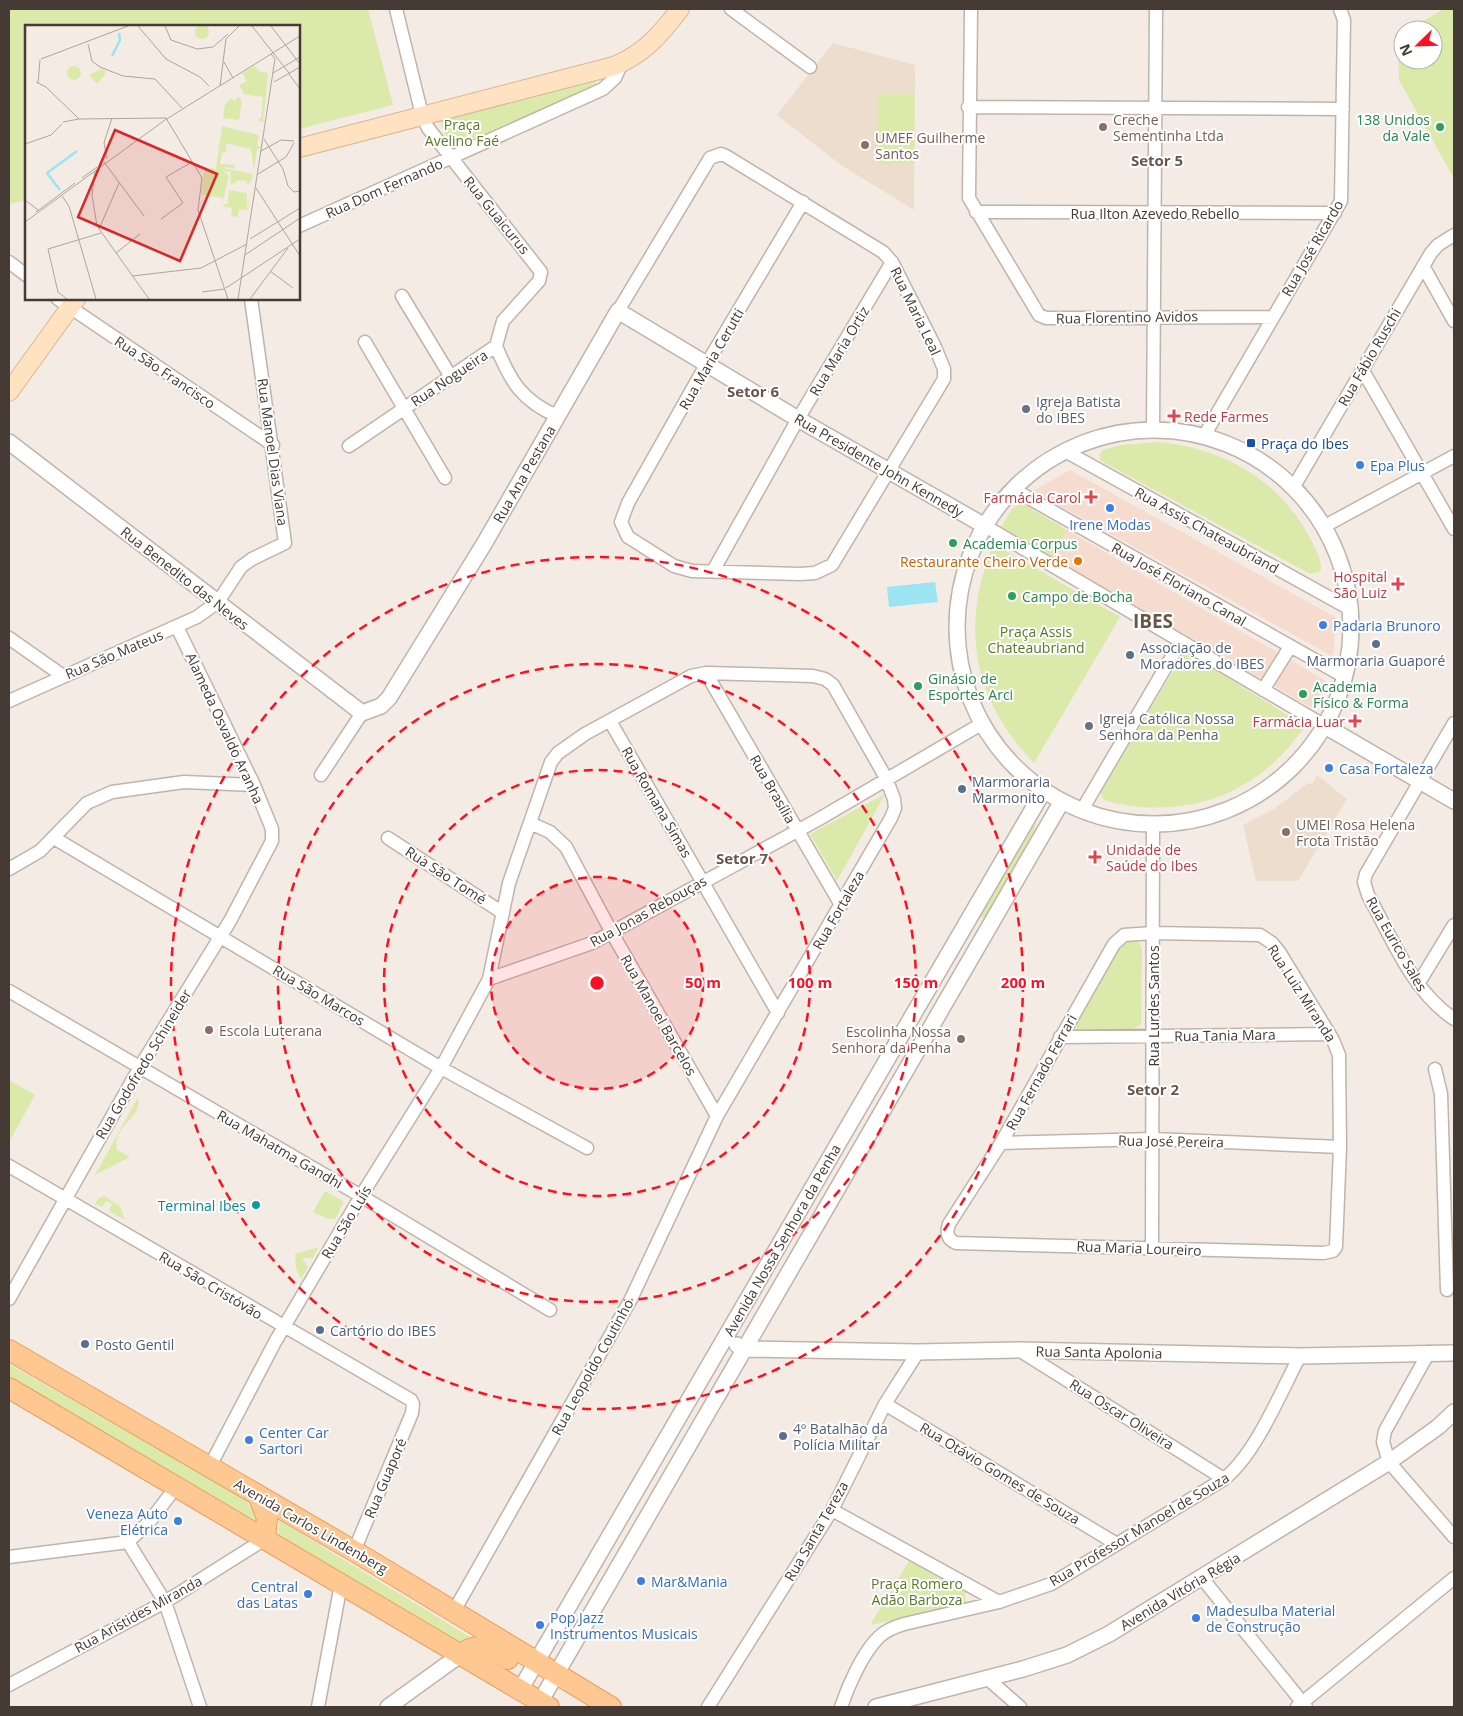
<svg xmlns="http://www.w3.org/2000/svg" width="1463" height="1716" font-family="'Open Sans',sans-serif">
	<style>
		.commercial { fill: #f6dcce }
		.education { fill: #edddcd }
		.green { fill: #dbeaab }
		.water { fill: #9de4f3 }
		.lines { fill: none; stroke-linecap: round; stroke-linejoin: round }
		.minor-casing { stroke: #c2b3a9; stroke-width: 15 }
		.tertiary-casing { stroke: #c2b3a9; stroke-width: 18 }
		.secondary-casing { stroke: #d9b693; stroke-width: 20 }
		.primary-casing { stroke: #e99f5c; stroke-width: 22 }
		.minor { stroke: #fff; stroke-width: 12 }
		.tertiary { stroke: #fff; stroke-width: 15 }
		.secondary { stroke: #ffe2c2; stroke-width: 18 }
		.primary { stroke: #ffc791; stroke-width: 20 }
		.ring { fill: none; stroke: #ff0f22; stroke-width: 2.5; stroke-dasharray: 9 6 }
		.education-dot { fill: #8d6e63; stroke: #fff; stroke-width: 2 }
		.leisure-dot { fill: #2e9e5b; stroke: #fff; stroke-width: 2 }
		.worship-dot { fill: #6b7280; stroke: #fff; stroke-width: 2 }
		.health-dot { fill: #e0444e; stroke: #fff; stroke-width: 2 }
		.transit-dot { fill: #1a4fb4; stroke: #fff; stroke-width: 2 }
		.shop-dot { fill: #3f7fe0; stroke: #fff; stroke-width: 2 }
		.food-dot { fill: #e8710a; stroke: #fff; stroke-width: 2 }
		.service-dot { fill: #5c6f8a; stroke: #fff; stroke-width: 2 }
		.culture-dot { fill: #0f9aa8; stroke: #fff; stroke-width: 2 }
		.labels { text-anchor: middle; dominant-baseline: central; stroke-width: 4; stroke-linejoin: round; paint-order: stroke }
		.education-label { font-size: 14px; fill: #785e54; stroke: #fff; text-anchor: start }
		.leisure-label { font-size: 14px; fill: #27864d; stroke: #fff; text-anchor: start }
		.park-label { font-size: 14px; fill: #587925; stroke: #fff }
		.street-label { font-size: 14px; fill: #453a34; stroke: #fff }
		.worship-label { font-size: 14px; fill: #5b616d; stroke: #fff; text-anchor: start }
		.health-label { font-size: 14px; fill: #be3a42; stroke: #fff; text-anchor: end }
		.transit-label { font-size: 14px; fill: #164399; stroke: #fff; text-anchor: start }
		.shop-label { font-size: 14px; fill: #366cbe; stroke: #fff; text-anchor: start }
		.food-label { font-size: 14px; fill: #c56008; stroke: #fff; text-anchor: end }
		.service-label { font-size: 14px; fill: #4e5e75; stroke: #fff; text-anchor: start }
		.culture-label { font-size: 14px; fill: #0d838f; stroke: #fff; text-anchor: end }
		.neighbourhood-label { font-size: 15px; font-weight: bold; fill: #69564a; stroke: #fff }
		.district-label { font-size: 19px; font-weight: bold; fill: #69564a; stroke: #fff }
		.inset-river { fill: none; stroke: #9de4f3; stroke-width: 2.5 }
		.inset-road { fill: none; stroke: #ada49e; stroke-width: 1 }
		.view { fill: #d62828; fill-opacity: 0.15; stroke: #d62828; stroke-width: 2.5 }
		.inset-edge { fill: none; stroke: #453a34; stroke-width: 2.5 }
		.centre { fill: #ff0f22; stroke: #fff; stroke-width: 2.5 }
		.ring-label { font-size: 15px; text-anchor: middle; font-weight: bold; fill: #ff0f22; stroke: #fff; stroke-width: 4; stroke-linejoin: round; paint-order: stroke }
	</style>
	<rect width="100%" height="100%" fill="#f3ebe4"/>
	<path class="commercial" d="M1070 470 1335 617 1334 647 1332 656 1033 491Z
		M1067 530 1326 681 1314 709 1052 557Z"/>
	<path class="education" d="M833 43 915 65 914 210 841 165 777 115Z
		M1317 775 1347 799 1298 881H1256L1243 825 1274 809 1308 783 1312 784Z"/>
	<path class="green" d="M9 9H368L393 105 299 129V26H26V200L9 204Z
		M1444 9H1454V174L1452 175 1399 80 1398 35 1403 32V60H1433V30H1407Z
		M595 80 597 89 457 151 445 135 440 121Z
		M878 94H915L914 164H878Z
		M1160 442C1225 449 1281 481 1311 540 1315 549 1324 563 1320 572L1310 574 1101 461 1099 455 1103 450 1121 445Z
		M1018 505H1025L1067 530 1052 557 1001 527 1012 509Z
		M994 544 1120 617 1034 763C973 700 959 624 994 544Z
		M1185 651 1305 726C1258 795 1187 821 1106 801L1102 797 1101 792Z
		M885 794 837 881 810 834Z
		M1036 824 1033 837 985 919 978 915 1026 833Z
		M1137 939 1142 948 1141 1025 1130 1030 1077 1029 1076 1022 1120 947 1128 940Z
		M9 1080 35 1095 9 1142Z
		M138 1097C144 1118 111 1125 117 1150L130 1157 95 1175Z
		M325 1191 344 1202 335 1219H328L313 1212Z
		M104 1196 120 1206 125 1220 109 1211 112 1204 106 1201 102 1207 95 1204 99 1198Z
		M319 1247 313 1258H302L308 1267 301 1279 296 1268 295 1254Z
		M9 1364 242 1497 255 1512 259 1524 9 1378Z
		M279 1520 470 1637 465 1645 278 1535Z
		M909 1561 965 1592 966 1602 960 1606 870 1625Z"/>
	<path class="water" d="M935 582 938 602 889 607 887 587Z"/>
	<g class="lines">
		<defs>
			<path id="minor" d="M731 9 810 67
				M971 9 969 198 1039 315 1046 318 1272 317
				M968 107 1343 109
				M976 212 1335 213
				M299 226 603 89 615 78 622 63
				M9 262 26 275
				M1423 266 1454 321
				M402 296 451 377
				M58 299 273 445
				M618 311 710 158 721 154 726 156 883 252 892 262 935 347 944 369V379L832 565 815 573 800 574 692 571 674 566 628 537 621 522 628 503 706 365 803 202
				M365 342 445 478
				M496 346C510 381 522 401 557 416
				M1362 369 1454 529
				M1153 430 1156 9
				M1204 436 1341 201 1344 20 1340 9
				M349 446 496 346 503 321 539 281 541 272 428 128 422 115 396 9
				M1065 451 1350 609
				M1293 488 1431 253 1438 245 1454 235
				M1013 489 1345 677
				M985 526 1325 726
				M1323 527 1454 456
				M713 571 798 419 892 262
				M9 638 63 676
				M706 673 841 905
				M1263 690 1290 647
				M9 701 197 617 218 602 241 567 252 559 285 543 251 299
				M610 721 778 1013
				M1454 723 1366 874 1364 882 1368 895C1392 938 1412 991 1454 1019
				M321 775 362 713
				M1082 810 1181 641
				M530 823 550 832 566 847 612 933 717 1116
				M54 838 441 1068 587 1148
				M388 838 503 913
				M9 869 40 851 87 803 112 792 184 782 254 785
				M1153 933 1260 935 1272 943 1280 953 1333 1040 1339 1055 1340 1147 1336 1247 1333 1251 1323 1253 956 1243C947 1239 946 1233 949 1224L1001 1143 1114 944 1124 935Z
				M489 979 592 943 819 819 983 723
				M1418 984 1454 925
				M9 991 361 1196 550 1310
				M1060 1037 1329 1034
				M1435 1069 1441 1094 1447 1290
				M1001 1143 1153 1139 1340 1147
				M9 1166 411 1400 413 1404 412 1413 354 1551
				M1152 1248 1153 824
				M9 1299 140 1067 230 921 272 841V829L254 785 177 627
				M1019 1350 1224 1479
				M1429 1352 1385 1431 1383 1442 1389 1462 1454 1537
				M885 1404 1115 1543
				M209 1468 275 1342 361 1196 441 1068 489 979 509 883 551 762 558 753 585 734 691 676 706 673 813 676 825 679 833 685 886 778 894 799 895 808 891 818 717 1116 631 1299 454 1611
				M832 1510 999 1602
				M128 1542 165 1602 200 1707
				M9 1557 128 1542 150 1521 176 1487
				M1202 1578 1306 1707
				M988 1679 1020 1707
				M9 1685 165 1602 265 1539
				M318 1707 341 1584
				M708 1707 832 1510 885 1404 918 1352
				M841 1707C848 1686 863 1652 879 1637 886 1630 894 1627 904 1624L999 1602 1051 1584 1224 1479C1256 1454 1280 1393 1300 1356
				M1297 1707 1454 1578"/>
			<path id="tertiary" d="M957 627a197 197 0 1 1 394 0a197 197 0 1 1-394 0Z
				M9 442 362 713 381 706 389 698 484 544 618 311 798 419 985 526
				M1325 726 1454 801
				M737 1345 744 1349 918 1352 1019 1350 1300 1356 1454 1353
				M520 1690 1044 790
				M540 1702 1062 801
				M388 1707 460 1655
				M876 1707 1023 1669 1067 1655 1109 1634 1389 1462 1438 1427 1454 1412"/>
			<path id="secondary" d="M299 148 614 66C644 54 661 34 680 9
				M9 392 76 299"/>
			<path id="primary" d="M9 1350 354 1551 611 1707
				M9 1388 549 1707
				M258 1495 267 1518 265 1539
				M460 1655C478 1640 490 1649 508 1659"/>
		</defs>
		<use href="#minor" class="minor-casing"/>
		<use href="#tertiary" class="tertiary-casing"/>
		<use href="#secondary" class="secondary-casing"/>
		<use href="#primary" class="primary-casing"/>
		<use href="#minor" class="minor"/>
		<use href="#tertiary" class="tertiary"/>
		<use href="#secondary" class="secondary"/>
		<use href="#primary" class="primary"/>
	</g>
	<circle cx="597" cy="983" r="106" fill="#ff0f22" fill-opacity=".12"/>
	<g class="ring">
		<circle cx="597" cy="983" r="106"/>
		<circle cx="597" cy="983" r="213"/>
		<circle cx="597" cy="983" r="319"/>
		<circle cx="597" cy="983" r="426"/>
	</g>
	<g class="education-dot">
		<circle cx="1103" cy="127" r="5"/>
		<circle cx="865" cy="145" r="5"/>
		<circle cx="1286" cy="832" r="5"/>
		<circle cx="209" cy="1030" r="5"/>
		<circle cx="961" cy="1039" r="5"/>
	</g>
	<g class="leisure-dot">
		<circle cx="1440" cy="127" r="5"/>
		<circle cx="953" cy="543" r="5"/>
		<circle cx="1012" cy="596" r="5"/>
		<circle cx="918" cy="686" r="5"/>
		<circle cx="1303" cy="694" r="5"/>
	</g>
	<g class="worship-dot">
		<circle cx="1026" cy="409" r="5"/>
		<circle cx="1089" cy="726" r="5"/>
	</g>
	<g class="health-dot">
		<path d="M1171.5 408.5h5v5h5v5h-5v5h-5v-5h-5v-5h5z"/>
		<path d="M1088.5 489.5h5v5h5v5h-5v5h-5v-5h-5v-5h5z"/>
		<path d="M1395.5 576.5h5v5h5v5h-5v5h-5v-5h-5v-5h5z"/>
		<path d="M1352.5 713.5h5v5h5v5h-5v5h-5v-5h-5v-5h5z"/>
		<path d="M1092.5 849.5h5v5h5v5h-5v5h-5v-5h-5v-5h5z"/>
	</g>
	<rect class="transit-dot" x="1246" y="438" width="10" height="10" rx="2.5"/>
	<g class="shop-dot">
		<circle cx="1360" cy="465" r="5"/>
		<circle cx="1110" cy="508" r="5"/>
		<circle cx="1323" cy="625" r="5"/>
		<circle cx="1329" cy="768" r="5"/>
		<circle cx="249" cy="1440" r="5"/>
		<circle cx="178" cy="1521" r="5"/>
		<circle cx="641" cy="1581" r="5"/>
		<circle cx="308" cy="1594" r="5"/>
		<circle cx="1196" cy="1618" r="5"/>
		<circle cx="540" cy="1625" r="5"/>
	</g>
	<circle class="food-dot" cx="1078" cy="561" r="5"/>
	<g class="service-dot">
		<circle cx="1376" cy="644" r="5"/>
		<circle cx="1130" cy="655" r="5"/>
		<circle cx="962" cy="789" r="5"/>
		<circle cx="320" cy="1330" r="5"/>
		<circle cx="85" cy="1344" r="5"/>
		<circle cx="783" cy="1436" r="5"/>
	</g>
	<circle class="culture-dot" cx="256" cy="1205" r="5"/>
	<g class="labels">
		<g class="education-label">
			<text x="1113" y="119">Creche<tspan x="1113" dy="16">Sementinha Ltda</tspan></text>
			<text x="875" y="137">UMEF Guilherme<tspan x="875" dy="16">Santos</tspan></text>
			<text x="1296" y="824">UMEI Rosa Helena<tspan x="1296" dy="16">Frota Tristão</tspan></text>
			<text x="219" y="1030">Escola Luterana</text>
			<text x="951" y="1031" text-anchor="end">Escolinha Nossa<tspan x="951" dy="16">Senhora da Penha</tspan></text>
		</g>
		<g class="leisure-label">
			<text x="1430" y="119" text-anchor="end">138 Unidos<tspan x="1430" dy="16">da Vale</tspan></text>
			<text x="963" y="543">Academia Corpus</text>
			<text x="1022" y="596">Campo de Bocha</text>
			<text x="928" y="678">Ginásio de<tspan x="928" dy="16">Esportes Arci</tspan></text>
			<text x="1313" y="686">Academia<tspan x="1313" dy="16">Físico &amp; Forma</tspan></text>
		</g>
		<g class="park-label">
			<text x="462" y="124">Praça<tspan x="462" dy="16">Avelino Faé</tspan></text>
			<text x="1036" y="631">Praça Assis<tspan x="1036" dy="16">Chateaubriand</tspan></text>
			<text x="917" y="1583">Praça Romero<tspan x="917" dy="16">Adão Barboza</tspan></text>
		</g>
		<g class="street-label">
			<text transform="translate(384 188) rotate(-24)">Rua Dom Fernando</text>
			<text x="1155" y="213">Rua Ilton Azevedo Rebello</text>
			<text transform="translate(497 215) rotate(51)">Rua Guaicurus</text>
			<text transform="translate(1312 248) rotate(-60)">Rua José Ricardo</text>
			<text transform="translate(916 311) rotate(64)">Rua Maria Leal</text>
			<text transform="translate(1127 317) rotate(-1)">Rua Florentino Avidos</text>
			<text transform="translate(839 351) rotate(-59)">Rua Maria Ortiz</text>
			<text transform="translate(1369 357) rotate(-60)">Rua Fábio Ruschi</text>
			<text transform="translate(711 359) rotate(-60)">Rua Maria Cerutti</text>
			<text transform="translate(165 372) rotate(34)">Rua São Francisco</text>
			<text transform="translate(449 378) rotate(-34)">Rua Nogueira</text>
			<text transform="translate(273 452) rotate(82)">Rua Manoel Dias Viana</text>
			<text transform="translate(879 465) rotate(30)">Rua Presidente John Kennedy</text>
			<text transform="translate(524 474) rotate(-60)">Rua Ana Pestana</text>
			<text transform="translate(1207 530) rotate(29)">Rua Assis Chateaubriand</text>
			<text transform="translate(185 578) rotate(38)">Rua Benedito das Neves</text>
			<text transform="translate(1179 584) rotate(30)">Rua José Floriano Canal</text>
			<text transform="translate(114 654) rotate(-23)">Rua São Mateus</text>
			<text transform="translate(225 728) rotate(65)">Alameda Osvaldo Aranha</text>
			<text transform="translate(773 789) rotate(60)">Rua Brasília</text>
			<text transform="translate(657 802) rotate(60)">Rua Romana Simas</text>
			<text transform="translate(446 875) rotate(33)">Rua São Tomé</text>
			<text transform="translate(838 910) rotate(-60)">Rua Fortaleza</text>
			<text transform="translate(648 911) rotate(-29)">Rua Jonas Rebouças</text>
			<text transform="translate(1397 944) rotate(60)">Rua Eurico Sales</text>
			<text transform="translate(1302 993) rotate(57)">Rua Luiz Miranda</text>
			<text transform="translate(319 995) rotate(31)">Rua São Marcos</text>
			<text transform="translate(1153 1006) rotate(-90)">Rua Lurdes Santos</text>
			<text transform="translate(659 1015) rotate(60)">Rua Manoel Barcelos</text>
			<text transform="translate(1225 1035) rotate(-1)">Rua Tania Mara</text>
			<text transform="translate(143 1064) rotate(-59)">Rua Godofredo Schineider</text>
			<text transform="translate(1041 1072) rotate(-61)">Rua Fernado Ferrari</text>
			<text transform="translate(1171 1141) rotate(1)">Rua José Pereira</text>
			<text transform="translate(280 1149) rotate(30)">Rua Mahatma Gandhi</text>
			<text transform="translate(346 1222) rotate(-59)">Rua São Luís</text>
			<text transform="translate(782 1240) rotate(-60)">Avenida Nossa Senhora da Penha</text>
			<text transform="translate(1139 1248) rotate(2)">Rua Maria Loureiro</text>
			<text transform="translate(211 1285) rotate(31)">Rua São Cristóvão</text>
			<text transform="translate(1099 1352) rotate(1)">Rua Santa Apolonia</text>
			<text transform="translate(592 1367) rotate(-61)">Rua Leopoldo Coutinho</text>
			<text transform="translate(1122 1414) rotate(32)">Rua Oscar Oliveira</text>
			<text transform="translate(1000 1473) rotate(31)">Rua Otávio Gomes de Souza</text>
			<text transform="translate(385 1478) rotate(-67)">Rua Guaporé</text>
			<text transform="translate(311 1526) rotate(30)">Avenida Carlos Lindenberg</text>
			<text transform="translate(1139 1529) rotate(-31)">Rua Professor Manoel de Souza</text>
			<text transform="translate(816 1531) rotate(-60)">Rua Santa Tereza</text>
			<text transform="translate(1180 1591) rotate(-31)">Avenida Vitória Régia</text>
			<text transform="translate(138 1614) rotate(-29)">Rua Aristides Miranda</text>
		</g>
		<g class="worship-label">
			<text x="1036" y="401">Igreja Batista<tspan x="1036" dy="16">do IBES</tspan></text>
			<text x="1099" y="718">Igreja Católica Nossa<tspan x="1099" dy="16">Senhora da Penha</tspan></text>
		</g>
		<g class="health-label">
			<text x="1184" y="416" text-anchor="start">Rede Farmes</text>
			<text x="1081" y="497">Farmácia Carol</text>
			<text x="1387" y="576">Hospital<tspan x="1387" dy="16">São Luiz</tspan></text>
			<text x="1345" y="721">Farmácia Luar</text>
			<text x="1106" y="849" text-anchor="start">Unidade de<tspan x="1106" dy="16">Saúde do Ibes</tspan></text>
		</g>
		<g class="transit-label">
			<text x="1261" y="443">Praça do Ibes</text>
		</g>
		<g class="shop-label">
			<text x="1370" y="465">Epa Plus</text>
			<text x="1110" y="524" text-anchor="middle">Irene Modas</text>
			<text x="1333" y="625">Padaria Brunoro</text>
			<text x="1339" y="768">Casa Fortaleza</text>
			<text x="259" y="1432">Center Car<tspan x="259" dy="16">Sartori</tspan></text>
			<text x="168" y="1513" text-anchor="end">Veneza Auto<tspan x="168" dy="16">Elétrica</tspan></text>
			<text x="651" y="1581">Mar&amp;Mania</text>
			<text x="298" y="1586" text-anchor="end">Central<tspan x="298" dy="16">das Latas</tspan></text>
			<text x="1206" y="1610">Madesulba Material<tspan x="1206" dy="16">de Construção</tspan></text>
			<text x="550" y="1617">Pop Jazz<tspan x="550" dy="16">Instrumentos Musicais</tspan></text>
		</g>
		<g class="food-label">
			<text x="1068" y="561">Restaurante Cheiro Verde</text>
		</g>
		<g class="service-label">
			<text x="1140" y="647">Associação de<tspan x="1140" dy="16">Moradores do IBES</tspan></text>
			<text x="1376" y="660" text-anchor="middle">Marmoraria Guaporé</text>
			<text x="972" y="781">Marmoraria<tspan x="972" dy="16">Marmonito</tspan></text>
			<text x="330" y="1330">Cartório do IBES</text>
			<text x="95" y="1344">Posto Gentil</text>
			<text x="793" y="1428">4º Batalhão da<tspan x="793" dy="16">Polícia Militar</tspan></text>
		</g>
		<g class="culture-label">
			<text x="246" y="1205">Terminal Ibes</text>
		</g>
		<g class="neighbourhood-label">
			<text x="1157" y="160">Setor 5</text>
			<text x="753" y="391">Setor 6</text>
			<text x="742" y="858">Setor 7</text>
			<text x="1153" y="1089">Setor 2</text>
		</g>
		<g class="district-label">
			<text x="1153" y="621">IBES</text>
		</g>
	</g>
	<g transform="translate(25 25)">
		<rect width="275" height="275" fill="#f3ebe4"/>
		<path d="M170 7a7 7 0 1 1 14 0a7 7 0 1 1-14 0ZM230 41 233 46 243 48 238 97 232 95 236 93 238 72 219 69 214 60 222 56 217 48ZM42 48a7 7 0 1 1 14 0a7 7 0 1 1-14 0ZM76 44 81 46 80 50 72 59 64 50ZM213 72 217 75 214 95 198 93 200 79 207 73 209 77ZM197 101 234 110 232 121 236 122 232 125 229 145 226 124 201 118V126L205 127 197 128 195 139 210 140 209 144 201 142 198 143 228 149 226 162 227 153 223 161 221 156 212 155 211 158H205L206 147 198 146 204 151 197 180 198 173 176 169 180 142 191 144ZM226 163 223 185 214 184 213 192 206 191 207 183 197 181 203 178 204 165 222 168V184Z" fill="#dbeaab"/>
		<path class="inset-river" d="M87 31 95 15 94 8M22 148 52 126M22 148 35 165"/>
		<path class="inset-road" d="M113 1 141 34 175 52 184 61M140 1 146 15 172 24 188 22 203 9M227 1 264 48M246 1 275 39M63 19 67 36 75 42 98 51 130 54 157 83M16 34 103 1M199 37 208 53M248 48 275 32M264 49 275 64M11 57 21 62 54 94M249 57 275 42M13 58 15 35M195 61 201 14 214 1M141 93 177 153 173 185 203 274M38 97 54 94 141 93M239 114 258 144 263 161 269 167 275 166M0 119 26 110 37 99M236 126 256 115 269 116M82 134 79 118 87 93M79 137 119 191M70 146 67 170 72 201 124 274M233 149 261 132 269 118M57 153 72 142M231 163 275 231M37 171 44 181 71 274M0 175 13 185M11 187 50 158M136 194 158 178 141 152 167 137M0 197 140 95 275 11M74 204 94 158M225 214 275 183M91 228 115 209M220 230 275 193M245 246 268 263M107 251 176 243 222 219M201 263 275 214M177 267 200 264M42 274 33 267 23 224 76 208M213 274 250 34 246 29M225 274 263 223"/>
		<path class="view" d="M90 105 192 149 155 236 53 192Z"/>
		<rect width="275" height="275" class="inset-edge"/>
	</g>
	<circle cx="597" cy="983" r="8" class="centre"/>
	<g class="ring-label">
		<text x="703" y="988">50 m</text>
		<text x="810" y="988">100 m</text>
		<text x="916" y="988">150 m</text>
		<text x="1023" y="988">200 m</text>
	</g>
	<rect width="1463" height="1716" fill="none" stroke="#453a34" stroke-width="20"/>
	<g transform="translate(1418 45) rotate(247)"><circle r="24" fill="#ffffff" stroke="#b5b0ae"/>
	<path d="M0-4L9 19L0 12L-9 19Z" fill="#ff0f22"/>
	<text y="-8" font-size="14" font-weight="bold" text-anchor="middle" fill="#453a34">N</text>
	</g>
</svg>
